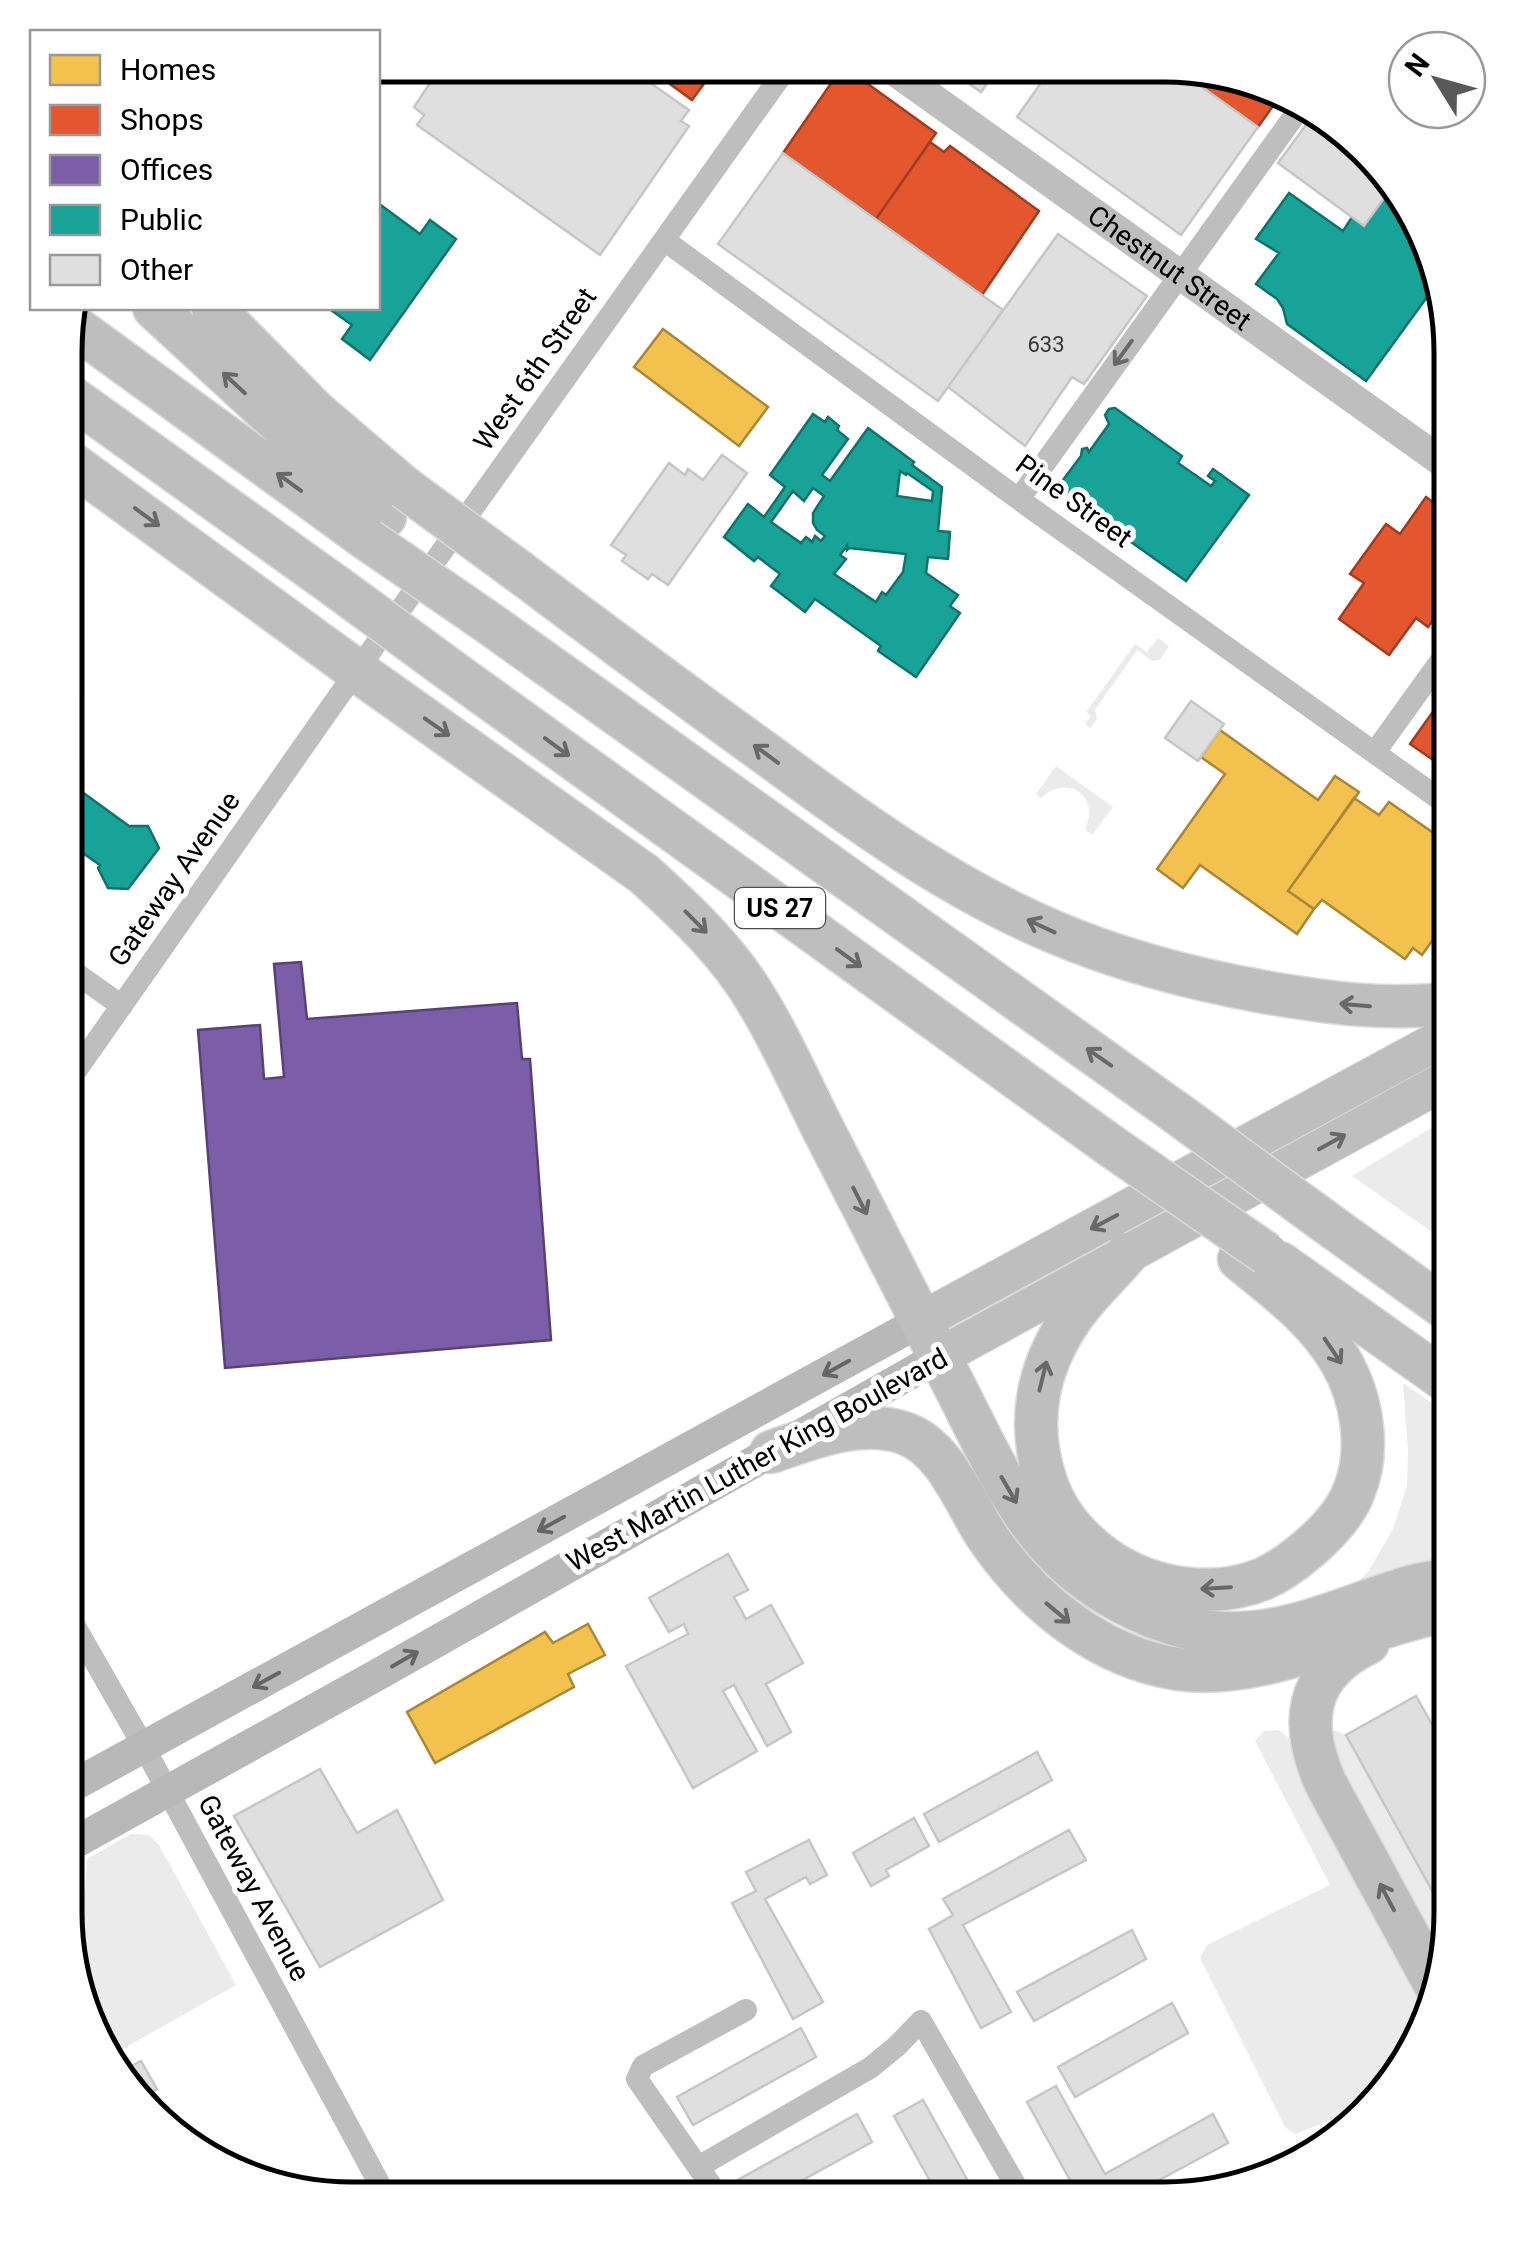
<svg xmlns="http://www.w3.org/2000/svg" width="1517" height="2265" font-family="Roboto,sans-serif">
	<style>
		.green { fill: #ebebeb }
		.homes { fill: #f2c14e; stroke: #a98737; stroke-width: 2.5 }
		.shops { fill: #e4572e; stroke: #a03d20; stroke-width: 2.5 }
		.offices { fill: #7b5ea7; stroke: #564275; stroke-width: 2.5 }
		.public { fill: #17a398; stroke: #10726a; stroke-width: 2.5; fill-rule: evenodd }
		.building { fill: #dfdfdf; stroke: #c6c6c6; stroke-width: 2.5 }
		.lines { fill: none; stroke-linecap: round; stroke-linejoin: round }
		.primary-casing { stroke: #dbdbdb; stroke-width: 40 }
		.motorway-casing { stroke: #dbdbdb; stroke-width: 45 }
		.minor { stroke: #bebebe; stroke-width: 22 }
		.tertiary { stroke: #bebebe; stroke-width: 30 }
		.secondary { stroke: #b8b8b8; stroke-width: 32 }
		.primary { stroke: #bebebe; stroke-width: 38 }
		.motorway { stroke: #bebebe; stroke-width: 42 }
		.motorway-bridge-casing { stroke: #dbdbdb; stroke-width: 45; stroke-linecap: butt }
		.motorway-bridge { stroke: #bebebe; stroke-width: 42 }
		.oneway { stroke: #686868 }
		.oneway2 { stroke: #656565 }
		.labels { text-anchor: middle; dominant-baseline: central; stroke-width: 10; stroke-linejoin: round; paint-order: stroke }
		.number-label { font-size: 22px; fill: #383838 }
		.shield { fill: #fff; stroke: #4c4c4c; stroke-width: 2.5 }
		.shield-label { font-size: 25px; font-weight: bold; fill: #000 }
		.street-label { font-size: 28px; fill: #000; stroke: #fff }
		.rim { fill: none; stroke: #000; stroke-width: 5 }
	</style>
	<rect width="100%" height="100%" fill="#fff"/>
	<path class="green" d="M1158 638 1169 646 1160 660 1152 661 1137 650 1095 710 1097 719 1090 728 1085 724 1091 716 1086 712 1135 644 1147 652Z
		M1056 766 1113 807 1092 835 1085 829C1101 796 1067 773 1041 798L1036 794Z
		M66 1009 84 1021V1042L66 1065Z
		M1452 1110V1246L1352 1176 1438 1124 1436 1117Z
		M1403 1383 1452 1417 1451 1575 1338 1601 1368 1572 1393 1529 1407 1485 1408 1451Z
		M1278 1730 1288 1737 1425 2009 1403 2073 1350 2116 1332 2120 1295 2134 1285 2127 1200 1958 1207 1945 1330 1885 1255 1741 1264 1731Z
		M1336 1731 1346 1735 1451 1925V1932L1437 1975 1322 1738 1327 1732Z
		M131 1834 149 1835 159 1845 236 1985 112 2055 98 2037 100 2035 84 2006 69 1931 85 1891 87 1859Z"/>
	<path class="homes" d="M663 329 768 407 739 446 634 367Z
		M1452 400V435L1435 423Z
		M1220 730 1318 800 1335 776 1359 792 1288 891 1314 909 1297 934 1200 865 1183 888 1157 869 1225 774 1201 757Z
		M1354 798 1379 815 1389 802 1452 846V913L1422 955 1413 948 1405 959 1322 900 1314 909 1288 891Z
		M588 1624 605 1655 568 1674 574 1687 435 1763 407 1712 545 1632 553 1643Z"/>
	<path class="shops" d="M645 66H717L692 100Z
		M843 66 936 133 876 219 783 153Z
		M1174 67 1202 68 1278 99 1258 127Z
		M930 142 944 152 950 146 1039 211 982 295 876 219Z
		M1426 497 1452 516V594L1428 627 1416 618 1389 655 1339 619 1364 583 1350 574 1386 524 1400 534Z
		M1452 685V773L1410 744Z"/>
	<path class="offices" d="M301 962 307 1019 517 1003 522 1059H530L551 1340 225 1368 198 1030 260 1025 264 1079 284 1077 274 964Z"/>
	<path class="public" d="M1390 190 1430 242 1438 282 1366 381 1287 324 1283 308 1277 299 1256 284 1279 253 1256 239 1289 193 1343 231 1352 217 1364 226Z
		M378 203 420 234 430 220 456 239 370 360 342 339 352 325 328 308H378Z
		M1115 408 1182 456 1178 463 1211 486 1215 481 1208 476 1213 469 1249 495 1186 581 1124 537 1129 531 1125 527 1117 529 1111 525V519L1082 499 1075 501 1069 497V490L1060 484 1081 456 1082 449 1087 448 1089 452 1109 424 1105 415 1109 409Z
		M813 414 825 422 828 417 839 426 837 430 848 439 822 475 830 481 868 428 914 462 912 465 942 487 938 531 950 532 948 559 928 557 926 573 958 595 950 606 960 613 916 677 878 651 881 646 815 599 805 612 771 586 780 574 758 557 754 561 724 537 748 504 764 517 785 487 770 475ZM900 471 906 475 907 473 933 491 932 501 897 496ZM813 488 824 496 813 513V523L817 530 825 536 821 541 815 536 812 542 806 537 801 543 771 522 793 491 804 501ZM847 546V550L849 548 906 554 903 572 886 595 882 592 876 602 834 574 846 559 840 555Z
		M67 781 129 826H148L159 848 128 889 108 888 98 868 100 865 67 842Z"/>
	<path class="building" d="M442 65 626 66 689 110 681 121 689 126 600 255 417 125 424 115 414 107Z
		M945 67H999L981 92Z
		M1052 67H1174L1258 127 1181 235 1017 117Z
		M1314 114 1340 125 1390 190 1364 226 1278 163Z
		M783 153 1003 310 938 401 718 244Z
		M1058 234 1147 296 1084 384 1072 377 1025 446 948 387Z
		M722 455 747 473 668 585 652 574 648 579 622 561 626 555 611 545 669 463 685 475 688 469 703 480Z
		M1191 701 1224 724 1198 761 1165 738Z
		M728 1554 748 1590 734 1597 746 1619 771 1605 803 1663 766 1684 791 1732 767 1746 734 1685 723 1691 757 1751 693 1788 626 1666 688 1634 684 1624 669 1632 649 1598Z
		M1416 1696 1451 1758V1925L1346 1735Z
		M1037 1752 1052 1780 939 1842 924 1814Z
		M320 1769 357 1833 397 1810 443 1900 320 1967 234 1816Z
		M914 1818 929 1846 886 1870 889 1876 871 1886 853 1853Z
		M1069 1830 1086 1860 963 1925 1011 2012 981 2028 929 1929 953 1915 943 1899Z
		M809 1840 827 1875 810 1884 806 1877 765 1899 823 2002 793 2019 732 1903 756 1891 746 1872Z
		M1132 1930 1146 1959 1034 2021 1017 1992Z
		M1172 2003 1188 2033 1075 2097 1058 2067Z
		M84 2006 100 2035 98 2037 87 2023Z
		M801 2028 816 2057 693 2125 677 2097Z
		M141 2061 157 2089 144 2097 124 2070Z
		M1056 2086 1105 2174 1213 2114 1228 2143 1122 2200H1113L1106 2187 1081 2200 1027 2102Z
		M923 2100 978 2199H940L894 2116Z
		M857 2114 872 2142 768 2199H744L734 2182Z"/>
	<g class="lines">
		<defs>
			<path id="primary" d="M921 1321 1452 1033
				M939 1357 1452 1077"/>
			<path id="motorway" d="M154 308 330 470 385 517
				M213 308 316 412 405 488
				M68 322 368 540
				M67 394 334 585
				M67 460 357 671 644 874C688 914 729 952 759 1004 782 1042 801 1085 821 1125 866 1212 910 1300 955 1387 986 1447 1013 1512 1063 1560 1103 1598 1168 1631 1225 1633 1286 1636 1343 1608 1400 1590 1416 1584 1434 1582 1451 1579
				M517 570C601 633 686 696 772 758 860 823 952 889 1054 932 1122 961 1192 979 1264 992 1328 1003 1387 1011 1452 1003
				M486 621 1178 1114
				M450 670 1111 1146
				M1324 1221 1452 1313
				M1127 1254C1109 1275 1087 1295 1072 1317 1037 1368 1026 1422 1046 1482 1057 1514 1077 1538 1105 1558 1149 1589 1211 1600 1263 1579 1279 1572 1294 1561 1307 1550 1326 1534 1345 1515 1354 1491 1371 1450 1362 1397 1340 1360 1316 1318 1275 1289 1239 1259
				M1280 1263 1452 1385
				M771 1452C812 1438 860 1418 904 1433 946 1447 965 1504 988 1538 1032 1602 1099 1657 1178 1669 1265 1682 1364 1625 1451 1610
				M1368 1643C1304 1674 1299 1724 1326 1784L1434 1983"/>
		</defs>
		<use href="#primary" class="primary-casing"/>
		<use href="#motorway" class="motorway-casing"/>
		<path class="minor" d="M664 240 1031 508 1452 808
			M1019 499 1300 108
			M1375 752 1452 645
			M67 967 122 1006
			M66 1085 331 707 788 66
			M65 1609 144 1747 387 2198
			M698 2167 637 2079 643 2066 746 2010
			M721 2199 698 2167 870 2068 897 2046 921 2021 1024 2200"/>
		<path class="tertiary" id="s1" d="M889 67 1452 469"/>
		<path class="secondary" d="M65 1790 921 1321
			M65 1848 377 1675 939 1357"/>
		<use href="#primary" class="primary"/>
		<use href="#motorway" class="motorway"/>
		<defs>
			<path id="motorway-bridge" d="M405 488 517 570
				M368 540 486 621
				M334 585 450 670
				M1178 1114 1324 1221
				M1111 1146 1267 1254"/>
		</defs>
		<use href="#motorway-bridge" class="motorway-bridge-casing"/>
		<use href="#motorway-bridge" class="motorway-bridge"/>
	</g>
	<defs><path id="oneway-shaft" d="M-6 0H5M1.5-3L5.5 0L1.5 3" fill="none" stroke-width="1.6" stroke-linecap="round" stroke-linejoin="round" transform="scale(2.5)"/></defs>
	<g class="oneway">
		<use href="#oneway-shaft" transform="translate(1123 353) rotate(126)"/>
		<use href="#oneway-shaft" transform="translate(234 383) rotate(-137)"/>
		<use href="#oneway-shaft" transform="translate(289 482) rotate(-144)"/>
		<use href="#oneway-shaft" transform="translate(147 517) rotate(36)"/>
		<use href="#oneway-shaft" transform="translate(437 727) rotate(35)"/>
		<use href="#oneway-shaft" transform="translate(557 747) rotate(36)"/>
		<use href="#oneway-shaft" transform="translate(766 754) rotate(-144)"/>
		<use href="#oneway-shaft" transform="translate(696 922) rotate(45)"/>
		<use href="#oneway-shaft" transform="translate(1041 926) rotate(-155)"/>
		<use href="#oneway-shaft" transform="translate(849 958) rotate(36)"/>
		<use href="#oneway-shaft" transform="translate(1355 1005) rotate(-175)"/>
		<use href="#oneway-shaft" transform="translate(1099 1057) rotate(-145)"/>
		<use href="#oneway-shaft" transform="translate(1332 1142) rotate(-29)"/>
		<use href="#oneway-shaft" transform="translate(860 1201) rotate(63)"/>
		<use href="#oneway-shaft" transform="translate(1104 1222) rotate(152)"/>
		<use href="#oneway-shaft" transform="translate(1333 1351) rotate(56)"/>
		<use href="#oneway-shaft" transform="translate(1043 1376) rotate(-76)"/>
		<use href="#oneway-shaft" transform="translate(1009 1490) rotate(60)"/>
		<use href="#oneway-shaft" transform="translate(1216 1588) rotate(177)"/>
		<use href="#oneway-shaft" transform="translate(1058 1613) rotate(40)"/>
		<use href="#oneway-shaft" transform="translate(1387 1897) rotate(-118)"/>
	</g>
	<g class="oneway2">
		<use href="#oneway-shaft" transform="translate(836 1368) rotate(151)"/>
		<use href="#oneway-shaft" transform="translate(551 1524) rotate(151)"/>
		<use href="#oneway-shaft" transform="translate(405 1659) rotate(-30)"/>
		<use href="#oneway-shaft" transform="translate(266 1680) rotate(151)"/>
	</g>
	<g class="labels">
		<g class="number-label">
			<text x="1046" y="344">633</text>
		</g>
		<rect class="shield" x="735" y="888" width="90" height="40" rx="8"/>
		<g class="shield-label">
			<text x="780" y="908">US 27</text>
		</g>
		<g class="street-label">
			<text stroke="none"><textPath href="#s1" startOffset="345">Chestnut Street</textPath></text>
			<text transform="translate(535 369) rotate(-55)">West 6th Street</text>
			<text transform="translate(1074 501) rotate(36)">Pine Street</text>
			<text transform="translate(174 879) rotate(-55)">Gateway Avenue</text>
			<text transform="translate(757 1460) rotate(-29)">West Martin Luther King Boulevard</text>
			<text transform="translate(254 1888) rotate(62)">Gateway Avenue</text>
		</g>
	</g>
	<path d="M0 0H1517V2265H0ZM352 82H1164A270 270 0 0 1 1434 352V1912A270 270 0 0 1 1164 2182H352A270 270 0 0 1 82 1912V352A270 270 0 0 1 352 82Z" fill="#fff" fill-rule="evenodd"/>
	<path class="rim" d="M352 82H1164A270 270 0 0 1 1434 352V1912A270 270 0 0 1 1164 2182H352A270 270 0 0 1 82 1912V352A270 270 0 0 1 352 82Z"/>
	<rect x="30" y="30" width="350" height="280" fill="#ffffff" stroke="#999999" stroke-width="2.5"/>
	<rect x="50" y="55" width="50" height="30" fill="#f2c14e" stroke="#999999" stroke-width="2.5"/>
	<text x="120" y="80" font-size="30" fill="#000000">Homes</text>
	<rect x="50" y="105" width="50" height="30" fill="#e4572e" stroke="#999999" stroke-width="2.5"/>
	<text x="120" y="130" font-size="30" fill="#000000">Shops</text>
	<rect x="50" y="155" width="50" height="30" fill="#7b5ea7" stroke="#999999" stroke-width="2.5"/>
	<text x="120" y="180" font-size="30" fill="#000000">Offices</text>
	<rect x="50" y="205" width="50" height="30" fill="#17a398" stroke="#999999" stroke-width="2.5"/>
	<text x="120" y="230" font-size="30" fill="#000000">Public</text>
	<rect x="50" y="255" width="50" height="30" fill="#dfdfdf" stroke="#999999" stroke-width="2.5"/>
	<text x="120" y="280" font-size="30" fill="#000000">Other</text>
	<g transform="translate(1437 80) rotate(307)"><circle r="48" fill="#ffffff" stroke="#999999" stroke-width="2.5"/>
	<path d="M0-8L18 38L0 25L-18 38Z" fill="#595959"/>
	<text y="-15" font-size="28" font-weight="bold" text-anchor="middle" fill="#000000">N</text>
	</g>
</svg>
